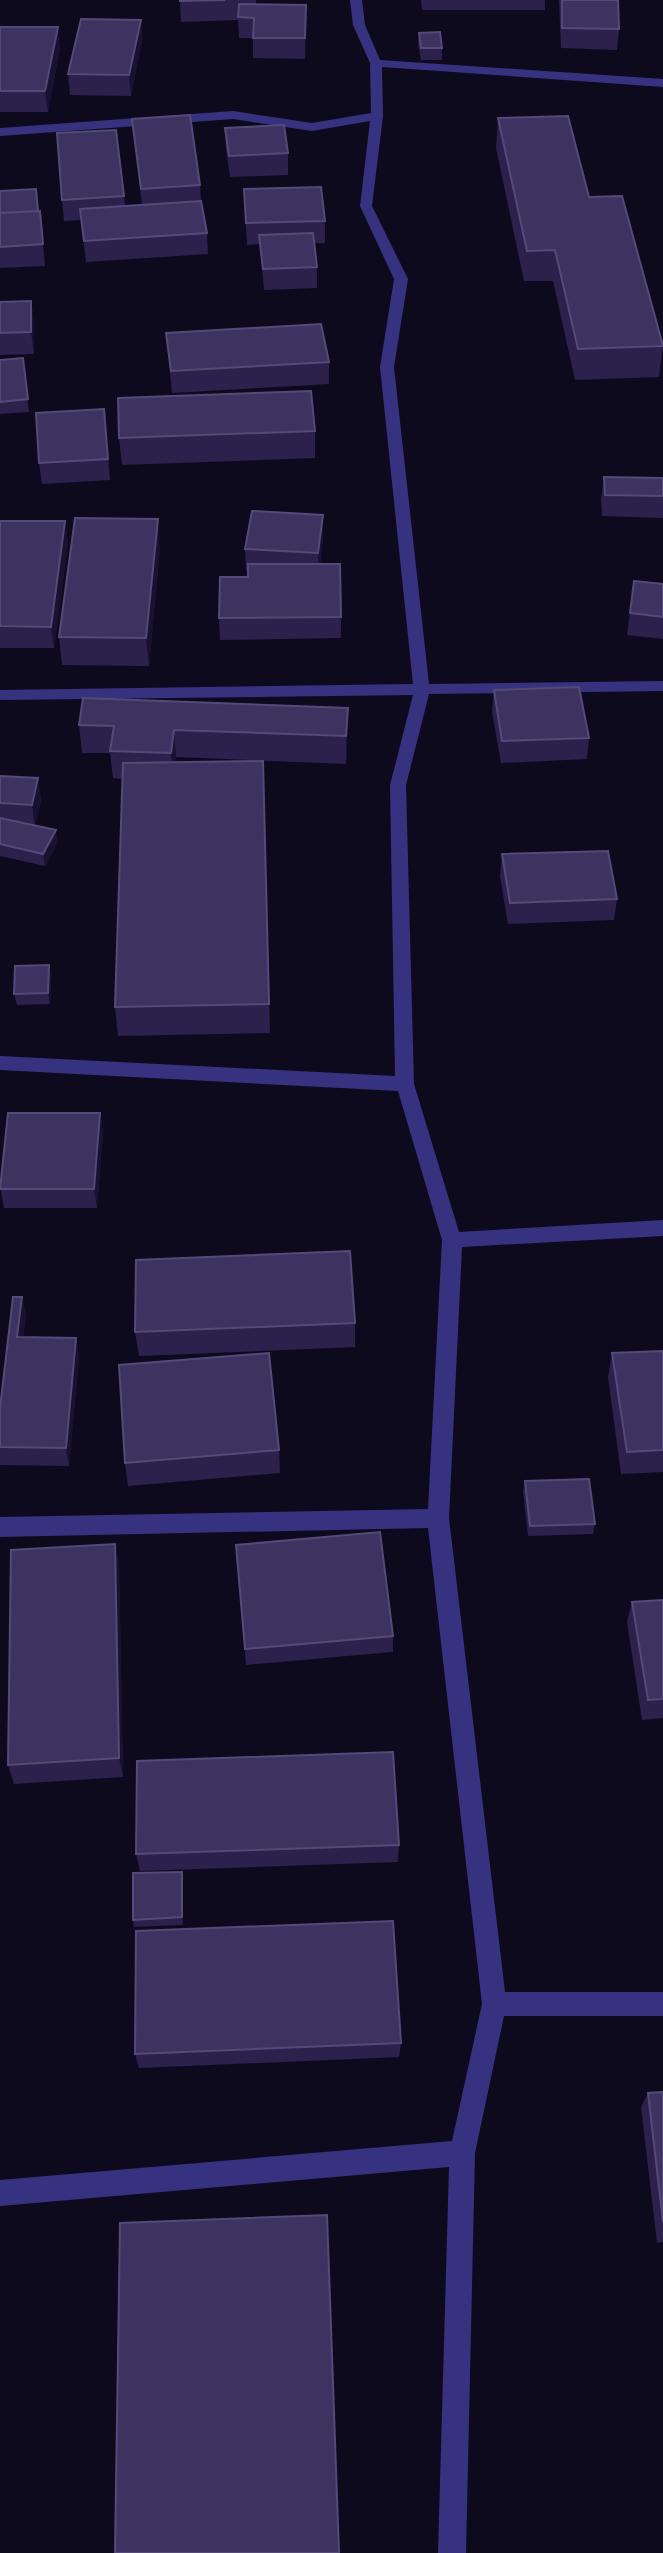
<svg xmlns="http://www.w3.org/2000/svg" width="663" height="2553" font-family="'Open Sans',sans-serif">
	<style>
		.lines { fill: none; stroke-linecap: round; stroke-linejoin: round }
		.minor { fill: #373280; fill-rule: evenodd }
		.wall { fill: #2b214c }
		.shaded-wall { fill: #181131 }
		.building { fill: #3d3360; stroke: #544a79; stroke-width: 2 }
	</style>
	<rect width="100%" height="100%" fill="#0e0a1d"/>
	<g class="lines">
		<path class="minor" d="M350 0H362L365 25 380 60 663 79V87L382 67 383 116 372 206 408 279 394 367 429 684 663 681V691L429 694 406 785 414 1084 459 1232 663 1220V1236L462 1247 449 1518 505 1992H663V2016H504L475 2153 466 2553H438L449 2167 0 2206V2180L452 2141 482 2004 428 1528 0 1537V1517L428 1509 442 1240 398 1091 0 1070V1056L395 1076 390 785 413 695 0 700V690L413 684 380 367 394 279 360 206 370 121 312 131 233 119 0 136V128L233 111 312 123 371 113 370 63 353 25Z"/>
	</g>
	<path class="wall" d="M180 0H256V5H306L305 59 253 58V38H239L238 20 181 22Z
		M421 0H545V10H422Z
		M559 0H618L619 29 617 50 561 48Z
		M141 20 142 41 131 96 70 95 68 74Z
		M0 27 60 48 48 112H0Z
		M419 33 442 48V60H421L418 44Z
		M498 118 589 197 663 345 659 377 575 380 553 281H524L496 148Z
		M132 119 200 185 201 201 207 233 208 254 86 262 81 220 64 221 62 200 116 130 125 206 142 205Z
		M225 128 288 153V175L230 177 226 149Z
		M244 189 325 221V243H314L317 267V288L264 290 260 244 247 245Z
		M0 191 40 211 45 266 0 268Z
		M31 301 34 323V354L0 355V302Z
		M166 333 329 362V384L172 393Z
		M23 358 29 412 0 414V360Z
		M104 409 110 480 42 484 39 463Z
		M315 431V458L122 465 119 438Z
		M604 477 663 478V518L602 516 601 499Z
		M323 515V537L320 564 341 617V638L220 640 219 618 248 577V571L246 570 245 549Z
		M0 521H65L68 543 54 648H0Z
		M160 547 149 666 62 665 59 637Z
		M634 581 663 584V639L627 635Z
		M494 690 589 738 587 759 501 763 492 712Z
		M348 708 346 764 176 757 175 763 263 761 270 1033 118 1036 115 1007 123 779 113 778 110 753H82L79 725Z
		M0 776 38 778 41 800 35 826 58 842 45 866 0 856Z
		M502 854 617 899 614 920 508 924 500 876Z
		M49 965 51 977 50 1004 17 1005 14 994Z
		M100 1113 103 1133 97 1208H4L0 1186Z
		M22 1297 26 1316 23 1337 76 1338 79 1357 69 1466 0 1465V1408Z
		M355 1323V1347L139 1356 135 1332Z
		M663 1351V1472L621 1474 608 1377 612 1353Z
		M279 1450 280 1473 128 1486 125 1463Z
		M525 1481 595 1524 593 1534 528 1536 523 1491Z
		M115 1544 119 1565 123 1777 14 1784 8 1765Z
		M236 1545 393 1636V1652L246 1665Z
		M663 1600V1718L642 1720 627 1622 632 1602Z
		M399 1845 398 1862 140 1871 136 1854Z
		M183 1880V1925L134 1927 133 1920Z
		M401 2043 399 2057 139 2068 135 2054Z
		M663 2092V2242L657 2243 641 2107 648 2093Z"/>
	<path class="shaded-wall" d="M141 20 142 41 131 96 129 75Z
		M58 27 60 48 48 112 45 91Z
		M31 301 34 323V354L31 332Z
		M323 515V537L318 575V553Z
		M158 519 160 547 149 666 146 638Z
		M65 521 68 543 54 648 51 627Z
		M348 708V735L346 764V736Z
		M174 730 176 757 173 780 171 753Z
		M38 778 41 800 35 827 32 805Z
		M56 830 58 842 45 866 43 854Z
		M49 965 51 977 50 1004 48 993Z
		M100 1113 103 1133 97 1208 94 1189Z
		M22 1297 26 1316 21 1356 17 1337Z
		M76 1338 79 1357 69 1466 66 1448Z
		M115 1544 119 1565 123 1777 119 1758Z
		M182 1872 183 1880V1925L182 1917Z"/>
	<path class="building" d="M180 0H225L180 1Z
		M562 0H618L619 29 562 28Z
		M239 4 306 5 305 38H253L254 18 238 17Z
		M81 19 141 20 129 75 68 74Z
		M0 27H58L45 91H0Z
		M440 32 442 48H421L419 33Z
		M190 115 200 185 141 189 132 119Z
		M568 116 589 197 622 196 663 346 578 349 555 250 527 251 498 118Z
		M284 125 288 153 229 156 225 128Z
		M116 130 124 196 62 200 57 133Z
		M321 187 325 221 246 223 244 189Z
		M36 189 38 211 0 213V191Z
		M201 201 207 233 84 241 80 209Z
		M40 211 43 244 0 247V213Z
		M313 233 317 267 263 269 259 235Z
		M31 301V332L0 333V302Z
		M321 324 329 362 171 371 166 333Z
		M23 358 28 399 0 402V360Z
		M311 391 315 431 119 438 118 398Z
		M104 409 108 459 39 463 36 413Z
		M604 477 663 478V496L605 495Z
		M252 511 323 515 318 553 245 549Z
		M75 518 158 519 146 638 59 637Z
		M0 521H65L51 627 0 626Z
		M248 564H340L341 617 219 618 220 577H248Z
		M634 581 663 584V617L630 613Z
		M579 687 589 738 502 741 494 690Z
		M83 698 348 708 346 736 174 730 171 753 110 751 114 726 79 725Z
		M263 761 269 1004 115 1007 123 763Z
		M0 776 38 778 32 805 0 803Z
		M0 818 56 830 43 854 0 844Z
		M608 851 617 899 510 903 502 854Z
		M49 965 48 993 14 994 15 966Z
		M8 1113H100L94 1189H0Z
		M350 1251 355 1323 135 1332 136 1260Z
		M13 1297H22L17 1337 76 1338 66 1448 0 1447V1408Z
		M663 1351V1450L627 1452 612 1353Z
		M269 1353 279 1450 125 1463 119 1365Z
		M589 1479 595 1524 530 1526 525 1481Z
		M380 1532 393 1636 245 1649 236 1545Z
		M115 1544 119 1758 8 1765 11 1550Z
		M663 1600V1699L648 1700 632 1602Z
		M393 1752 399 1845 136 1854 137 1761Z
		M182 1872V1917L133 1920V1873Z
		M393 1921 401 2043 135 2054 136 1931Z
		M663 2092V2222L648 2093Z
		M327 2215 339 2553H115L120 2223Z"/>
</svg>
